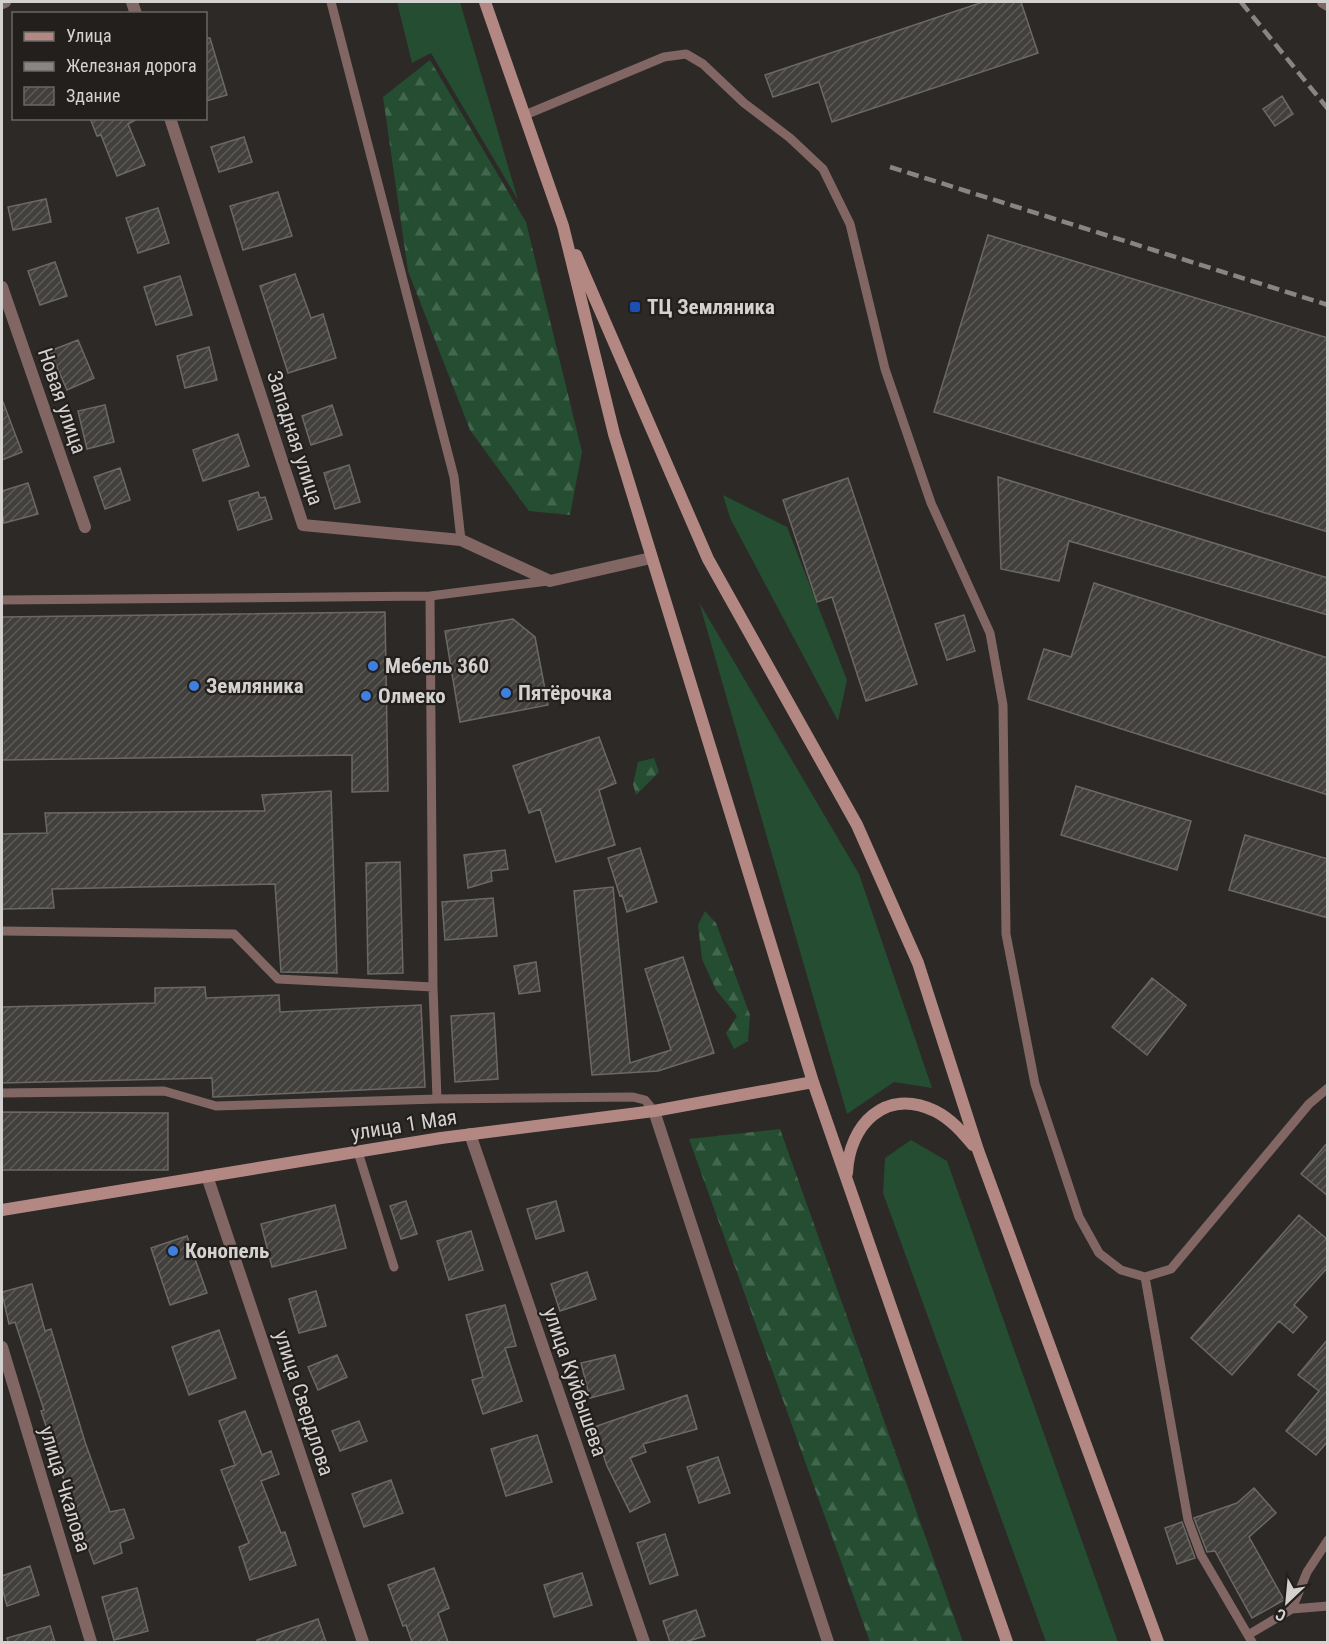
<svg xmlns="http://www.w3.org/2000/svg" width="1329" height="1644" font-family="'Roboto Condensed',sans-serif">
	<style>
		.grass { fill: #244d31 }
		.forest { fill: url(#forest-firs) }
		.building { fill: url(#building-hatch); stroke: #6c6965; stroke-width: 1.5 }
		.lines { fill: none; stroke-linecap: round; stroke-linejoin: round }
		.lane { stroke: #816663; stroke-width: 9 }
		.street { stroke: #816663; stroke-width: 12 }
		.secondary { stroke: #b38883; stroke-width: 12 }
		.rail { stroke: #888583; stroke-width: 4.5; stroke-dasharray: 12 6; stroke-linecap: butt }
		.transit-dot { fill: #1a4fb4; stroke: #231f1d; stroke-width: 2 }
		.shop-dot { fill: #3f7fe0; stroke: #231f1d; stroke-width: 2 }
		.labels { text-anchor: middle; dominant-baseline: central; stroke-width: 4.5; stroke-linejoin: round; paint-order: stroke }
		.poi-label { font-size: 21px; font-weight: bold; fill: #d4d2d0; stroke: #231f1d; text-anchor: start }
		.street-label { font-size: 21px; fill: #d4d2d0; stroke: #231f1d }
	</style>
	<defs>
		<pattern id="forest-firs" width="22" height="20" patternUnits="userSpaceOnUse" patternTransform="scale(1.5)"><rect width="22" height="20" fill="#244d31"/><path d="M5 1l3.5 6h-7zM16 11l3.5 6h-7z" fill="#43664e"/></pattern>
		<pattern id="building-hatch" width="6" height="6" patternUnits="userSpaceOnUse" patternTransform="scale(1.5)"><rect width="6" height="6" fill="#42403d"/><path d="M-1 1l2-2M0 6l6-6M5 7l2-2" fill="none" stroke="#5c5b58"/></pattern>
	</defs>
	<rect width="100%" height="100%" fill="#2c2927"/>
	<path class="grass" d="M397 2H460L518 200 431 53 412 63Z
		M723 495 787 527 847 680 838 721 730 518Z
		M699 602 859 874 932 1088 894 1082 847 1114Z
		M911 1140 947 1161 1118 1642H1046L883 1193 885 1158Z"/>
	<path class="forest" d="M430 60 526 222 582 452 570 515 529 511 470 430 408 271 383 97Z
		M654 758 659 772 636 795 633 784 638 762Z
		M705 911 716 923 750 1015 748 1041 734 1049 726 1033 737 1016 716 990 702 959 698 925Z
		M780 1129 963 1642H870L689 1139Z"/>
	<path class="building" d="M983 2H1021L1038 53 832 122 819 82 773 97 765 75Z
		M206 38H210L227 95 206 101Z
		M1282 96 1293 114 1275 126 1263 109Z
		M90 118H139L128 124 145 165 117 176 101 135 97 136Z
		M244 137 252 162 219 172 211 147Z
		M278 192 292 236 243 250 230 206Z
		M46 199 51 222 13 230 8 207Z
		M158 208 169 243 138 253 126 218Z
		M988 235 1328 338V532L934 412Z
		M55 262 67 296 40 305 28 271Z
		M295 274 311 318 323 314 336 358 288 373 260 286Z
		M180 276 192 315 156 325 144 287Z
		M78 340 94 378 67 390 50 351Z
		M209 347 217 380 185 388 177 356Z
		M2 402H3L22 452 2 460Z
		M105 405 114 442 87 449 78 411Z
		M332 405 342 435 311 445 302 416Z
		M238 434 249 466 203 481 193 450Z
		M349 465 360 502 335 509 324 473Z
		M120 468 130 500 105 509 94 477Z
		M998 477 1328 578V615L1069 541 1059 581 1001 569Z
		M848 478 917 684 866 701 832 597 817 602 783 500Z
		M28 483 38 514 4 523 2 514V491Z
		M258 492 260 498 265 497 272 519 238 530 229 501Z
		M1094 583 1328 658V795L1028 699 1044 649 1071 657Z
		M385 612 388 791 352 792V755L2 760V617Z
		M964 615 975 651 947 660 935 624Z
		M513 619 535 637 548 705 460 722 445 631Z
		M599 737 616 783 599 790 615 845 556 862 540 809 529 813 513 766Z
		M1076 786 1191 821 1177 870 1061 835Z
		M331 791 337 973 281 972 275 884 52 889 54 908 2 909V834L47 833 45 813 265 811 262 795Z
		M1245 835 1328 859V918L1229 890Z
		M640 848 657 902 627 912 622 895 620 896 608 858Z
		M505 850 508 869 491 871 492 881 468 888 464 855Z
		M400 862 403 973 368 974 366 863Z
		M613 887 630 1063 671 1050 645 969 683 957 714 1053 658 1071 592 1075 574 891Z
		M493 898 497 936 445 940 442 902Z
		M536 962 540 991 519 994 514 966Z
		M1152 978 1186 1005 1147 1055 1112 1027Z
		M205 987 206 998 279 995 280 1012 421 1005 425 1087 213 1097 212 1078 2 1083V1007L155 1003V988Z
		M494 1013 498 1079 455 1082 451 1016Z
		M2 1112 168 1113V1170H2Z
		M1328 1142V1196L1301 1174Z
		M406 1201 417 1234 401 1239 390 1206Z
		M556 1201 564 1231 536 1239 527 1209Z
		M335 1205 346 1248 272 1267 261 1224Z
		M1299 1215 1328 1240V1267L1294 1305 1307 1317 1293 1333 1279 1321 1232 1375 1191 1338Z
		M471 1231 483 1270 449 1280 437 1241Z
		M187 1236 207 1293 170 1305 151 1248Z
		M587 1272 596 1299 560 1311 551 1284Z
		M32 1284 45 1331 51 1329 85 1442 110 1512 124 1509 134 1538 120 1543 122 1553 94 1564 63 1477 41 1411 44 1410 15 1322 9 1324 2 1294V1292Z
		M316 1291 326 1326 299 1333 289 1299Z
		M505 1305 516 1346 505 1348 522 1401 483 1414 472 1380 483 1377 466 1315Z
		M219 1330 236 1378 189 1395 172 1347Z
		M1328 1339V1441L1316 1455 1286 1431 1319 1391 1298 1375Z
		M337 1355 347 1377 318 1390 308 1367Z
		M615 1355 624 1389 590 1398 581 1363Z
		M687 1395 697 1429 643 1444 646 1452 630 1458 650 1502 630 1512 607 1466 594 1427Z
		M245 1411 262 1455 271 1451 279 1474 261 1481 281 1533 285 1532 296 1565 250 1580 239 1547 249 1543 221 1470 235 1465 219 1421Z
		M359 1421 367 1441 340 1451 332 1431Z
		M537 1435 552 1482 506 1496 491 1449Z
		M718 1457 730 1493 699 1503 687 1467Z
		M391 1480 403 1513 364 1527 352 1494Z
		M1254 1488 1276 1513 1249 1537 1284 1600 1252 1618 1215 1551 1207 1552 1194 1518 1237 1503Z
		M1182 1522 1195 1558 1177 1564 1165 1528Z
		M665 1534 678 1575 650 1584 637 1543Z
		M30 1566 39 1595 7 1606 2 1588V1576Z
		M434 1568 449 1608 438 1613 448 1642H412L406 1625 403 1626 388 1585Z
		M582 1573 592 1605 554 1617 544 1585Z
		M137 1588 148 1631 114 1640 102 1597Z
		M696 1610 705 1636 685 1642H670L663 1621Z
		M318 1619 326 1642H257V1640Z
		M50 1626 55 1642H8L7 1638Z"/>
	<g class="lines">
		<path class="lane" d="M331 2 454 477 461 540
			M525 115 664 57 686 54 703 64 744 103 790 138 823 169 850 224 885 369 931 503 990 633 1003 705 1006 934 1035 1084 1079 1217 1099 1253 1121 1270 1145 1277 1171 1269 1309 1104 1328 1088
			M2 600 430 596 548 581
			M2 931 234 934 278 979 433 987 430 596
			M433 987 437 1099
			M2 1093 164 1091 216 1106 437 1099 633 1097 645 1100 654 1111
			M358 1152 394 1267
			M1145 1277 1188 1520 1201 1555 1252 1642
			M1292 1609 1307 1572 1328 1540
			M1248 1635 1292 1609 1328 1606"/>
		<path class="street" d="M132 2 136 14
			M1323 2 1328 5
			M2 3 5 2
			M170 118 303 525 461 540 550 581 651 558
			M2 287 85 527
			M654 1111 828 1642
			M470 1134 644 1642
			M207 1176 363 1642
			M2 1347 91 1642"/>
		<path class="secondary" d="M485 2 563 226 614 434 813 1082 1007 1642
			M576 255 708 559 857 825 918 963 978 1150 1158 1642
			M847 1173C849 1125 885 1087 935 1111 951 1119 962 1132 973 1145
			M2 1210 441 1138 654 1111 813 1082"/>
		<path class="rail" d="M1241 2 1328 109
			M890 167 1328 305"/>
	</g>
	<rect class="transit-dot" x="629" y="301" width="12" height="12" rx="3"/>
	<g class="shop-dot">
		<circle cx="373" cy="666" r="6"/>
		<circle cx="194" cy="686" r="6"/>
		<circle cx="506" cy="693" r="6"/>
		<circle cx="366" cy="696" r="6"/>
		<circle cx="173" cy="1251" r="6"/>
	</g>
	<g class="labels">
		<g class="poi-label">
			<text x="647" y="307">ТЦ Земляника</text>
			<text x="385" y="666">Мебель 360</text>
			<text x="206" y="686">Земляника</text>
			<text x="518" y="693">Пятёрочка</text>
			<text x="378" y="696">Олмеко</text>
			<text x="185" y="1251">Конопель</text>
		</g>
		<g class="street-label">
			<text transform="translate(62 401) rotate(71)">Новая улица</text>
			<text transform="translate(295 438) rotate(72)">Западная улица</text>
			<text transform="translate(404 1125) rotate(-9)">улица 1 Мая</text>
			<text transform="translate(575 1382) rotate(71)">улица Куйбышева</text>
			<text transform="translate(304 1403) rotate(72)">улица Свердлова</text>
			<text transform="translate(65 1489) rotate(73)">улица Чкалова</text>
		</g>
	</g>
	<rect width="1329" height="1644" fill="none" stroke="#d4d2d0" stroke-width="6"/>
	<rect x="12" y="12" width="195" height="108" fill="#231f1d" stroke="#6a6765" stroke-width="1.5"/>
	<rect x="24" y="32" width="30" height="9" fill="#b38883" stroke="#6a6765" stroke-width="1.5"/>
	<text x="66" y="42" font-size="18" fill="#d4d2d0">Улица</text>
	<rect x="24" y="62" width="30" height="9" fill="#888583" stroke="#6a6765" stroke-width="1.5"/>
	<text x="66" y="72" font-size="18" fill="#d4d2d0">Железная дорога</text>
	<rect x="24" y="87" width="30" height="18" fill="url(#building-hatch)" stroke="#6a6765" stroke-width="1.5"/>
	<text x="66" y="102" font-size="18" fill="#d4d2d0">Здание</text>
	<g transform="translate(1287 1602) rotate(206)" stroke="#231f1d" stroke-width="4.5" paint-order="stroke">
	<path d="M0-4.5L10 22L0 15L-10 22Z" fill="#d4d2d0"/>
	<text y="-9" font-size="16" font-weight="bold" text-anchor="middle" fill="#d4d2d0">С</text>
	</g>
</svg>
